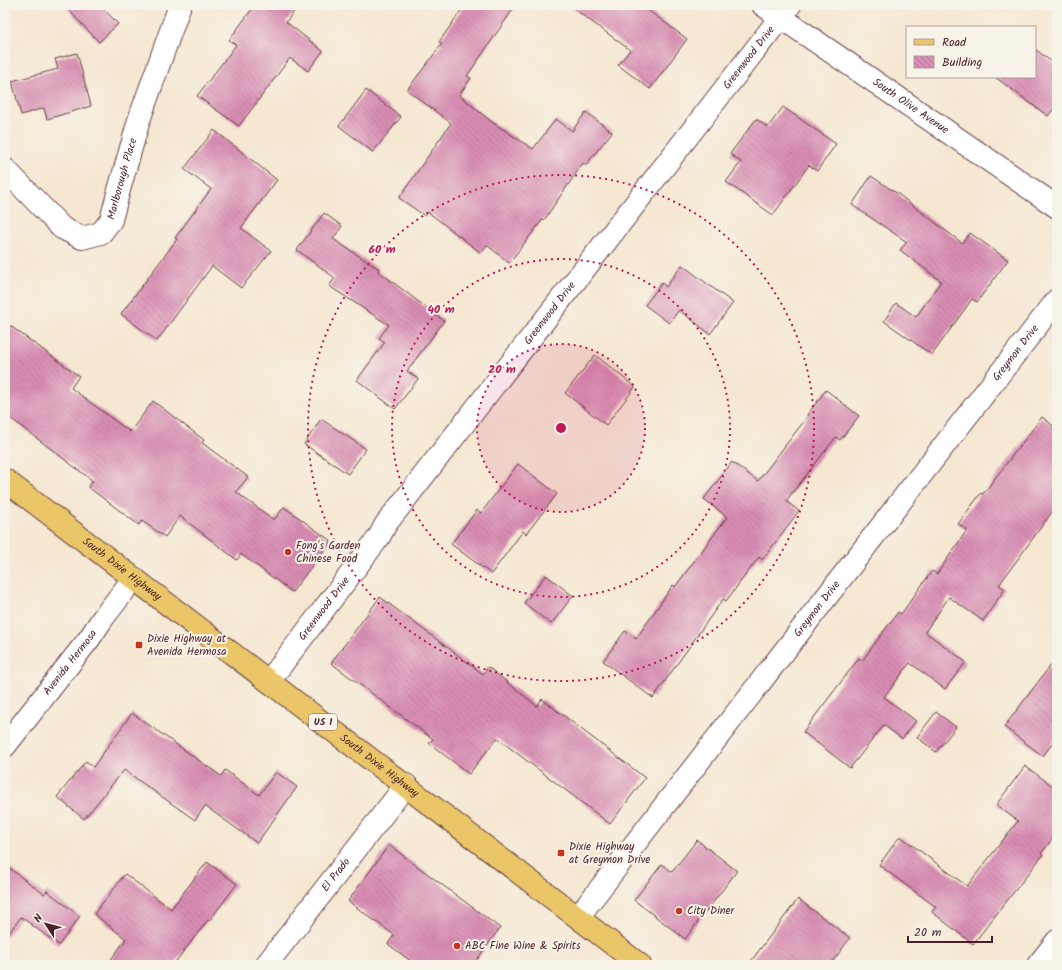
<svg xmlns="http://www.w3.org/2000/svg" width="1062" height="970" font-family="Kalam,sans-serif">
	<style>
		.building { fill: url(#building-back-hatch) }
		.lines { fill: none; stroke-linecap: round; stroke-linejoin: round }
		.minor-casing { stroke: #643d44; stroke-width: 24 }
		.major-casing { stroke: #643d44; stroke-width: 24 }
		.minor { stroke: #fff; stroke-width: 22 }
		.major { stroke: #eac669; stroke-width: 22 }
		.ring { fill: none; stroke: #c2185b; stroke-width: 2; stroke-dasharray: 2 4 }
		.poi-dot { fill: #c8321e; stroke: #f7f3e8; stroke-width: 1.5 }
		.labels { text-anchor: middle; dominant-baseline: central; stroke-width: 4; stroke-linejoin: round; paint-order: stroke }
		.shield { fill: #f7f3e8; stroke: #7e5f64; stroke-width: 1 }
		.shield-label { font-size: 10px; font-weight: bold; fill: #4a1f2b }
		.street-label { font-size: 11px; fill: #4a1f2b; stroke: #f7f3e8 }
		.poi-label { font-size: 11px; fill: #4a1f2b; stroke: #f7f3e8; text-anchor: start }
		.centre { fill: #c2185b; stroke: #f7f3e8; stroke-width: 2 }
		.ring-label { font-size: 12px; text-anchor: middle; font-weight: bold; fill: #c2185b; stroke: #f7f3e8; stroke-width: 4; stroke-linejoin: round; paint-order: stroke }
	</style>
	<defs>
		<pattern id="building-back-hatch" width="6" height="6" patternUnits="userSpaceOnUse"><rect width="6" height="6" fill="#d98db4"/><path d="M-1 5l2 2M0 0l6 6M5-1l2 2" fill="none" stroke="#b27393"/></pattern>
	</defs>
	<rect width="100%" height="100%" fill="#f7f3e8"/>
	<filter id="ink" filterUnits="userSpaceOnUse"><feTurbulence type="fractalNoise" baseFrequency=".025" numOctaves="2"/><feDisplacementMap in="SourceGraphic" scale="8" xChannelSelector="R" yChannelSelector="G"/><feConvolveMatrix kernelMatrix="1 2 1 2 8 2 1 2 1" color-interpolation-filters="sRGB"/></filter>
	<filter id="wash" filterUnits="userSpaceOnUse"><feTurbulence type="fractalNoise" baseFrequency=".012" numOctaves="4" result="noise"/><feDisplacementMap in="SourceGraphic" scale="16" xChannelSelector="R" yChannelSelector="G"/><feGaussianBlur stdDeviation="0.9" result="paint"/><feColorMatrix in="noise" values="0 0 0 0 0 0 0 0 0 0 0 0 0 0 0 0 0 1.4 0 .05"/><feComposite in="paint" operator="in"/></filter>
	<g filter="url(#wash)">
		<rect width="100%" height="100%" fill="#f5e7d2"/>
		<g id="blocks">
			<path class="building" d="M64 5H100L118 24 99 42Z
				M255 5H299L286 22 323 51 308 71 290 58 239 126 197 96 236 45 229 40Z
				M465 5H516L467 76 471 78 459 95 492 122 533 149 556 119 572 131 586 112 612 132 586 165 583 163 544 220 543 219 509 263 487 245 481 253 428 212 425 216 399 198 451 123 407 90 442 44 439 42Z
				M569 5H641L687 39 650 89 618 65 630 50Z
				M1035 49 1057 66V104L1048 116 995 77H1035Z
				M77 53 91 106 47 119 44 108 21 115 12 81 58 69 55 59Z
				M366 90 401 117 373 152 339 126Z
				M783 107 836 144 817 171 809 165 773 215 726 182 741 162 730 154 756 119 768 127Z
				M214 130 277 180 241 228 271 251 241 288 212 266 157 341 121 314 177 239 175 238 211 189 184 169Z
				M871 176 898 194 962 243 970 233 1008 260 977 302 972 299 932 355 884 321 896 303 916 317 941 281 900 250 907 242 852 205Z
				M324 213 342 226 333 239 379 269 378 271 444 321 407 371 418 379 395 409 357 380 385 342 379 338 389 325 329 286 335 278 297 250Z
				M682 265 733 303 710 334 679 310 669 323 645 305 662 283 666 287Z
				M5 322 79 376 71 388 130 432 153 401 204 440 202 443 248 477 236 492 274 520 284 507 331 541 292 592 241 554 237 560 180 516 165 537 142 521 139 525 88 487 93 481 5 414Z
				M595 355 635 387 606 425 565 393Z
				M826 390 859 416 840 440 836 437 786 501 799 511 762 560 759 557 726 601 723 599 653 698 603 661 625 631 636 639 673 585 675 587 727 517 704 499 732 462 758 481 808 416 807 415Z
				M1042 417 1057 429V505L999 585 1005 589 983 621 949 597 925 632 966 662 945 689 910 663 884 697 916 721 902 739 884 725 850 768 803 732 859 658 862 661 898 612 901 614 932 571 937 574 967 530 958 524 981 493 983 494Z
				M321 419 366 449 348 474 304 444Z
				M518 464 557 494 526 534 523 531 491 574 451 544 477 510 481 513Z
				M546 575 573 596 551 624 524 603Z
				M380 597 483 674 488 667 537 706 542 699 645 778 610 824 497 738 469 774 429 743 433 739 331 663Z
				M1057 657V737L1043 756 1004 727Z
				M936 712 956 727 936 752 917 737Z
				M132 713 221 776 225 770 259 795 276 772 297 787 257 843 205 806 195 820 124 770 84 819 57 797 86 761 93 767Z
				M1025 766 1057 789V832L1041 854 1043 855 973 944 932 912 936 907 879 865 900 836 967 886 1018 821 996 805Z
				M697 840 737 871 685 939 634 900 662 864 672 872Z
				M389 845 500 928 473 965H416L388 944 394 935 348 901Z
				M207 862 237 884 209 921 208 920 173 965H107L126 939 94 914 125 874 171 909Z
				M5 865 44 894 47 891 80 916 59 945 21 917 5 938Z
				M798 899 850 938 830 965H748Z"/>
		</g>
	</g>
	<g filter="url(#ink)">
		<use href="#blocks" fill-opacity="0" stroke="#643d44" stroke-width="1"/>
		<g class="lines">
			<defs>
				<g id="minor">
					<path id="s1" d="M763 5 1057 207"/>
					<path id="s2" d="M5 169 62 228 82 238 101 233 111 220 119 190 139 120 180 5"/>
					<path id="s3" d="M269 681 379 537 386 524 790 5"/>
					<path id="s4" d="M5 746 89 639 103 618 134 578"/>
					<path id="s5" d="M578 917 1057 300"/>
					<path id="s6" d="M266 965 406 785"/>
					<path d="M1038 965 1057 941"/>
				</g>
				<g id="major">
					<path id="s7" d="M5 480 640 965"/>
				</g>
			</defs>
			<use href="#minor" class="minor-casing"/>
			<use href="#major" class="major-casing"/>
			<use href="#minor" class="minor"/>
			<use href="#major" class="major"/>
		</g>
	</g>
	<circle cx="561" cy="428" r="84" fill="#c2185b" fill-opacity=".12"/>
	<g class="ring">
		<circle cx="561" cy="428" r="84"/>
		<circle cx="561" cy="428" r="169"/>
		<circle cx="561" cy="428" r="253"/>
	</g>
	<g class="poi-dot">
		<circle cx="288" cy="552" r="4"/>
		<rect x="135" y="641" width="8" height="8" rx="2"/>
		<rect x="557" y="849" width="8" height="8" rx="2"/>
		<circle cx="679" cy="911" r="4"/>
		<circle cx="457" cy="946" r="4"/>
	</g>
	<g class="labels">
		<rect class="shield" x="309" y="714" width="28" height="16" rx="3"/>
		<g class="shield-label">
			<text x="323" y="722">US 1</text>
		</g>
		<g class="street-label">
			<text stroke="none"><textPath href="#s3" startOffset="787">Greenwood Drive</textPath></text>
			<text stroke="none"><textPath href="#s1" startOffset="179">South Olive Avenue</textPath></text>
			<text stroke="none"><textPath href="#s2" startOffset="183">Marlborough Place</textPath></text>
			<text stroke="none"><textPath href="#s3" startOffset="463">Greenwood Drive</textPath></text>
			<text stroke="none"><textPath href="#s5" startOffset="714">Greymon Drive</textPath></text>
			<text stroke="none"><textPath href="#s7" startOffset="147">South Dixie Highway</textPath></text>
			<text stroke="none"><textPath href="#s3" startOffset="91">Greenwood Drive</textPath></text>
			<text stroke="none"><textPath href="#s5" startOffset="390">Greymon Drive</textPath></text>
			<text stroke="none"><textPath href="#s4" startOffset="106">Avenida Hermosa</textPath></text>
			<text stroke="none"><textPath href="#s7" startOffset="471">South Dixie Highway</textPath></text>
			<text stroke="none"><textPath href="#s6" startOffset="114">El Prado</textPath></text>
		</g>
		<g class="poi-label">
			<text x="296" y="546">Fong's Garden<tspan x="296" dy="13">Chinese Food</tspan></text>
			<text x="147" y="639">Dixie Highway at<tspan x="147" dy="13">Avenida Hermosa</tspan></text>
			<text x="569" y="847">Dixie Highway<tspan x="569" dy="13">at Greymon Drive</tspan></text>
			<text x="687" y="911">City Diner</text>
			<text x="465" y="946">ABC Fine Wine &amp; Spirits</text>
		</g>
	</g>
	<circle cx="561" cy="428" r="6" class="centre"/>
	<g class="ring-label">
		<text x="382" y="253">60 m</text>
		<text x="441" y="313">40 m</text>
		<text x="502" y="373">20 m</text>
	</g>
	<rect width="1062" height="970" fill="none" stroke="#f7f3e8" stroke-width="20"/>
	<rect x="906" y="26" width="130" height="52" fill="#f7f3e8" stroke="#b29e9c"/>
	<rect x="914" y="39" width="20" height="6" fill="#eac669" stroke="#b29e9c"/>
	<text x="942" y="46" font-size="12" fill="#4a1f2b">Road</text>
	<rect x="914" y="56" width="20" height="12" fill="url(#building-back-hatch)" stroke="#b29e9c"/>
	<text x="942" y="66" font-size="12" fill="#4a1f2b">Building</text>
	<g transform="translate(46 924) rotate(306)" stroke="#f7f3e8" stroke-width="3" paint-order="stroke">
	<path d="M0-3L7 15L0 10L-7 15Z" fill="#4a1f2b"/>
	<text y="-6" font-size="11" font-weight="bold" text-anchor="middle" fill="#4a1f2b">N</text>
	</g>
	<path d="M908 936v6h84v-6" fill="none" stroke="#4a1f2b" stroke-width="2"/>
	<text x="914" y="936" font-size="12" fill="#4a1f2b" stroke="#f7f3e8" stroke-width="3" paint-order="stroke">20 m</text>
</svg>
